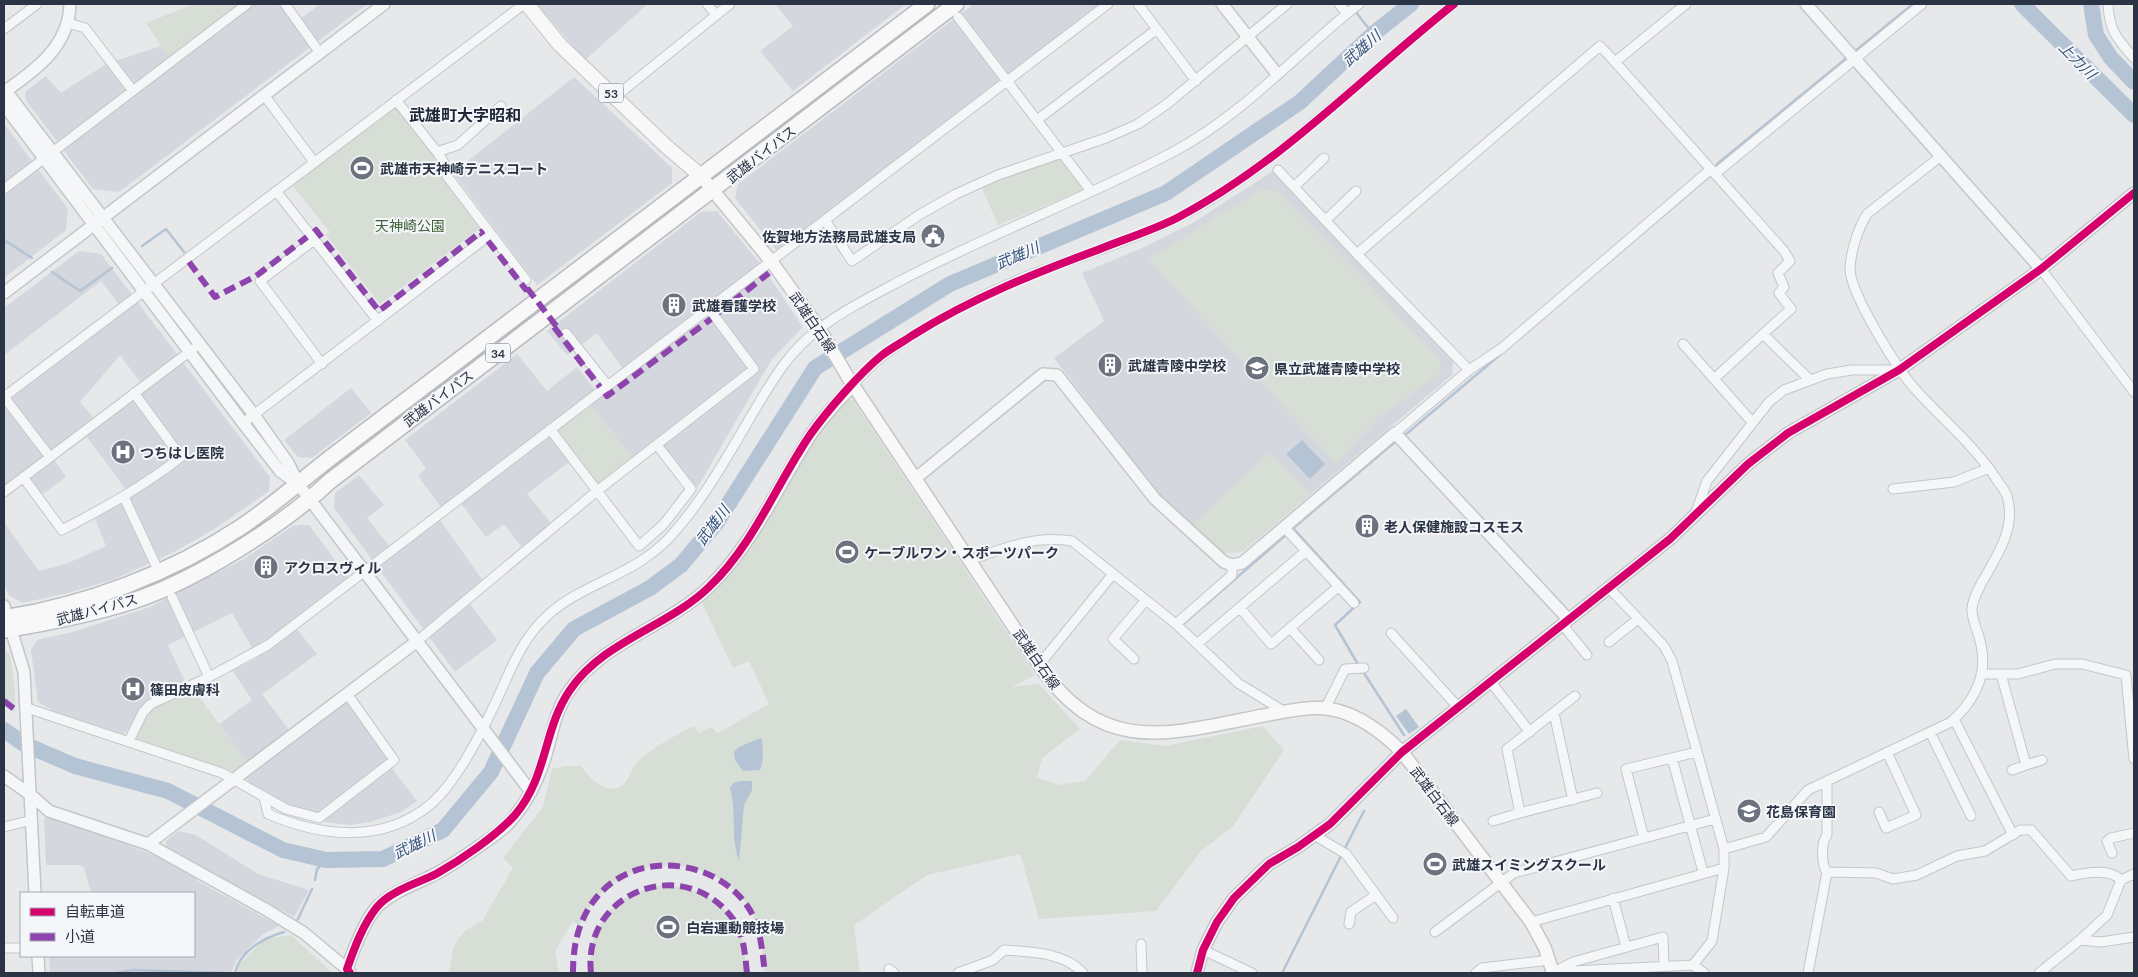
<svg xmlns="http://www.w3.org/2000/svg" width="2138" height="977" font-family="Lato,'Noto Sans JP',sans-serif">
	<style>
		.built { fill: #d4d7dd; fill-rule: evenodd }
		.green { fill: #d6ded6 }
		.water { fill: #b4c4d5 }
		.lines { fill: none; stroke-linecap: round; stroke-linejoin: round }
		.stream { stroke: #b4c4d5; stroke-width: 2.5 }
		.river { stroke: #b4c4d5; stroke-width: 16 }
		.minor-casing { stroke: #c4c6c8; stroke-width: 11 }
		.tertiary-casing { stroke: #c4c6c8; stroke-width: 14 }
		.secondary-casing { stroke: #c4c6c8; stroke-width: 15 }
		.primary-casing { stroke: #c2c5c8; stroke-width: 16 }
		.trunk-casing { stroke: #b8bbbf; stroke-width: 18 }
		.minor { stroke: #f5f6f7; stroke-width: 9 }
		.tertiary { stroke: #f5f6f7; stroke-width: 11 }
		.secondary { stroke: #f8f8f8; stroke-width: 12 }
		.primary { stroke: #f8f8f8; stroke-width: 14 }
		.trunk { stroke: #f8f8f8; stroke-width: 15 }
		.quiet { stroke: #8e44ad; stroke-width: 6; stroke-dasharray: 12 6; stroke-linecap: butt }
		.cycleway-casing { stroke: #f4f6f9; stroke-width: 11 }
		.cycleway { stroke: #d6006c; stroke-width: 8 }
		.labels { text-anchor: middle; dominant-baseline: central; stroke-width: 4; stroke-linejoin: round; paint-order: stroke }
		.shield { fill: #f4f6f9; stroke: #676e7b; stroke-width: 1 }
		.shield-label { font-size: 12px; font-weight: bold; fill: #2b3445 }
		.street-label { font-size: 14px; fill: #2b3445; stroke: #f4f6f9 }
		.poi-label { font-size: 14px; font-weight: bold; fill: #2b3445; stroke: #f4f6f9; text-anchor: start }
		.park-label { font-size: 14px; fill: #3f6138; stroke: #f4f6f9 }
		.water-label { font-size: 15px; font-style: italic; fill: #34527a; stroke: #f4f6f9 }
		.quarter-label { font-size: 16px; font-weight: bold; fill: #1d2536; stroke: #f4f6f9 }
	</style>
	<rect width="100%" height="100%" fill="#e6e8ea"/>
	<path class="built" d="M241 4H289L300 19 320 4H367L119 192 93 189 25 99 26 91 46 76 61 93 106 64 161 46 169 58Z
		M537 4H648L585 60Z
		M775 4H906L793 91 760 51 793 26Z
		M974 4H1100L1008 75 961 14Z
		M954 19 1002 80 777 251 735 198 738 184Z
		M574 77 672 168V183L537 285 453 173Z
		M4 124 68 209 66 230 4 278Z
		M1273 171 1453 361 1452 375 1242 552 1224 553 1159 495 1054 358 1104 321 1082 273 1140 249 1191 224Z
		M717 211 761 265 803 327 772 359 697 488 657 440 633 457 590 405 557 431 577 456 527 494 557 530 528 555 504 524 486 537 458 499 443 510 418 476 426 468 405 440 517 354 547 391 577 367 601 397 629 377 597 333 567 355 547 331 701 212Z
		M79 251 101 254 270 477 269 491 216 528 174 552 115 579 68 593 22 603 9 595 4 585V522L39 571 68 563 106 546 92 511 127 491 87 437 54 460 66 477 36 499 22 482 4 495V404L125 312 101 281 4 355V308ZM120 355 146 390 100 426 80 402Z
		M351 388 371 413 312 458 298 457 284 440Z
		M359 475 384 505 367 518 389 546 435 513 483 581 465 597 497 640 455 672 334 508 335 493Z
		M294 525H309L349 579 292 623 317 654 262 694 289 730 347 689 399 761 392 768 417 801 401 812 370 822 350 825 317 821 289 814 247 780 246 761 219 724 252 700 232 670 258 658 232 613 168 645 186 684 123 734 55 712 38 702 31 650 37 640 73 632 150 607 244 559Z
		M51 815 156 856 166 849V841L179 831 196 835 258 874 309 890 294 917 203 868 196 880 279 926 263 934 236 961 231 973H50L49 956H194V893H91L84 868 80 865H46L44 819Z"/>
	<path class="green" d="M194 4H241L169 58 146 23Z
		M395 105 438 160 444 180 480 228 380 304 326 235 330 232 292 185Z
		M1062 158 1083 185 1081 191 998 225 981 186Z
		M1261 189 1279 192 1440 359 1441 373 1376 420 1336 464 1148 259Z
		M847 400H853L1035 675 1012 687 1039 684 1080 729 1042 758 1037 777 1059 785 1085 781 1120 740 1165 746 1263 726 1284 750 1233 826 1201 851 1156 911 1039 919 1020 854 927 875 854 925 860 973H765C763 958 762 939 757 924 736 867 663 849 614 882 598 893 589 909 579 926L573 921 555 951 559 973H449L453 949 458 939 466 930 482 921 513 868 503 858 543 807 552 769 566 766H581C589 779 613 801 627 780 632 772 632 766 641 758 657 745 675 736 694 726L699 733 711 727 718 733 769 704 749 661 733 668 700 599 814 439Z
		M590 405 633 457 598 484 557 430Z
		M1270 452 1311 494 1242 552 1224 553 1192 525Z
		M4 650 10 654 15 689V712L4 704Z
		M194 690 246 761 233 771 138 739 136 735 147 713 155 706Z
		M661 885C694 886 730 901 741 935 745 947 745 961 747 973H591C586 925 614 893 661 885Z
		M291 935 332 973H237L238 966 265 939Z"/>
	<path class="water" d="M1302 440 1325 464 1310 479 1286 454Z
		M1406 709 1419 727 1409 734 1396 716Z
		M758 739H762L763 759 760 770 743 771 735 760 734 752 739 747Z
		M741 781H752V790L744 805 739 861C730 835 737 813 730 788L733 783Z"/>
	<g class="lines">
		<path class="stream" d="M1355 11 1373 34
			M1854 52 1913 4
			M1715 169 1717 164 1848 57
			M4 240 32 258
			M142 246 166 229 184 252
			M1604 266 1712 174
			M52 272 80 291 112 268
			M1405 435 1501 354
			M1293 528 1360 602 1335 625 1359 666
			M1291 530 1396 441
			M1182 625 1287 534
			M1362 670 1404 735
			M1344 850 1364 811
			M315 880 317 869 326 860
			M297 921 312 889
			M117 973 133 970 226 973
			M235 973C240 951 263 938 284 932
			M1282 973 1342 854"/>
		<path class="river" d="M2022 4 2134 115
			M2091 4 2096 35 2111 58 2134 82
			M4 730 24 744 75 766 168 791 283 850 326 860 383 859 443 830 491 772 537 673 574 629 650 588 681 565 717 522 815 368 950 284 1166 193 1300 102 1373 34 1411 4"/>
		<defs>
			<path id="minor" d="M285 4 320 53
				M707 4 716 15
				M1138 4 1196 81
				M1339 4 1347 14
				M2108 4C2109 30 2117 39 2134 58
				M958 17 1091 191
				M68 23 85 28 133 91
				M4 29 37 4
				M1615 62 1784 251 1790 261 1778 273 1784 287 1779 293 1791 309 1763 334
				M264 95 314 162
				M615 97 730 4
				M1037 120 1157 29
				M437 152 458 145 501 106
				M1278 170 1357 254
				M1716 173 1922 4
				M1295 186 1324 158
				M4 189 247 4
				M276 191 378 321
				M825 220 852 261 919 215 956 194 998 175 1106 138 1138 124 1167 104 1287 4
				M1326 220 1356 191
				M491 234 526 280
				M314 240 260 281 322 364
				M2041 269 2134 392
				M566 333 608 386
				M1683 344 1753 423
				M1469 370 1357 254 1600 46 1615 62 1686 4
				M1714 379 1763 334 1810 380
				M854 384C871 362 894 347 918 332 952 311 988 292 1025 277 1087 253 1153 235 1210 200 1299 144 1372 69 1454 4
				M243 423 491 234 447 176 443 161 437 152 396 100
				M550 429 639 546 663 525 691 489 657 445
				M1395 433 1469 370 1502 348 1711 169
				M50 457 4 397 524 4
				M23 477 62 530C104 508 144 486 181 457L134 393
				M1893 489 1954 482 1989 468
				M4 492 193 349
				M124 497 159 572
				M1696 512 1707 481 1769 402 1784 390 1827 374 1852 370H1899
				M1284 527 1354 603
				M970 560C1004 548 1036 535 1072 541L1176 624 1238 683 1285 712
				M1610 589 1664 646 1672 661 1724 849V868L1712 941 1693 965
				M172 597 209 677
				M1240 608 1271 644 1338 587
				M1176 624 1232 575V565
				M1562 624 1587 655
				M1290 628 1319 660
				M1391 633 1458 707
				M416 642 597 491 754 369 710 310
				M1609 642 1638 619
				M1197 644 1306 551
				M1134 659 1113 639 1146 600
				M1039 665 1113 574
				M1981 674H2018L2055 664H2082L2126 675 2134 759
				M2001 674 2026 765 2042 760
				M1490 681 1530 732
				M27 708 222 773 286 809 319 818 394 760 348 695
				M1325 709 1345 669 1364 668
				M1554 713 1573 800
				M1954 719 2013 835
				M1930 732 1971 816
				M129 741 143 712 151 704 209 677 268 645 1108 4
				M1672 758 1703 872
				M2012 770 2026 765
				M264 798 268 814C322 837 383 844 431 804 455 783 476 743 490 714 508 679 517 643 548 615 583 583 633 576 669 538 703 501 727 457 753 413 772 381 789 351 819 329 844 310 872 296 900 281 989 234 1084 199 1173 152 1243 115 1298 52 1359 4
				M1879 812 1886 828 1916 815 1887 752
				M1520 813 1597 793
				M1493 821 1520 813 1507 749 1575 696
				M4 827 32 820
				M1314 835 1346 854 1393 918
				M1644 838 1626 769 1697 752
				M1724 849 1766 837 1808 790 1951 722C1973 702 1988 676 1981 645 1979 634 1973 623 1972 612 1971 603 1977 592 1981 584 1996 557 2017 528 2007 496 2005 490 2000 485 1997 480 1975 446 1943 420 1916 390 1899 373 1849 291 1850 268 1851 250 1858 229 1867 214L1941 156
				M2112 853 2107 841 2111 838 2134 833
				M1827 872 1876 873 1893 879 1917 875 1957 856 1985 851 2020 830H2031L2071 876C2086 873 2109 868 2121 880
				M1613 898 1626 947
				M1531 922 1724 868
				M1349 924 1351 912 1376 895
				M1435 932 1514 873 1715 819
				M2080 940 2101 942 2134 937
				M1141 944 1142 973
				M4 948H21
				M1203 950 1252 973
				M889 969 894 973
				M1556 971 1573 962 1663 937 1664 965
				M1553 972 1693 965 1704 973
				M958 973 993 960 1004 950C1031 952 1064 952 1083 973
				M1476 973 1482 968 1549 960
				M1808 973 1827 872C1821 864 1821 843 1827 835V781
				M2039 973 2080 940 2107 915 2121 880 2134 874"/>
			<path id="tertiary" d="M1222 4 1277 74
				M1806 4 2041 269
				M6 91 254 415 288 463 299 485 531 792
				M4 92C36 70 69 46 70 4
				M4 105 243 423 280 471 296 483
				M4 293 384 4
				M916 478 1043 374 1057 375 1155 499 1224 562 1232 565 1242 563 1395 433 1568 619
				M4 606 24 672 35 893
				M4 776 31 795 49 811 148 844 265 909 304 933 347 969
				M148 844 416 642
				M38 956 39 973
				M350 973 347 969C352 953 367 915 379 905 396 890 419 883 439 872 455 863 491 839 505 827 524 808 537 783 545 758 552 735 555 711 569 691 603 641 668 627 710 586 753 544 778 486 810 436 822 417 839 401 854 384
				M1197 973 1203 950 1217 922 1234 898 1269 864 1298 847 1330 824 1402 752 1670 539 1748 464 1788 433 1899 370 2041 269 2134 193"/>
			<path id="secondary" d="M701 176 771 261 819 328 849 379 1039 665C1102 756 1166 735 1260 716 1279 713 1301 707 1320 708 1352 709 1381 731 1402 752L1531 922 1545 948 1553 973"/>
			<path id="primary" d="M527 4 560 45 667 147 701 176"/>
			<path id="trunk" d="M4 618C87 605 171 573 241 527 275 504 305 477 338 452L927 4
				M4 630C47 623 92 614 133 601 196 580 282 526 330 481L956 4"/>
		</defs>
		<use href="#minor" class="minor-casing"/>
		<use href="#tertiary" class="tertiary-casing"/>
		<use href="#secondary" class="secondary-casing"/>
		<use href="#primary" class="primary-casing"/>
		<use href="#trunk" class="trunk-casing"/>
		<use href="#minor" class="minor"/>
		<use href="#tertiary" class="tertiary"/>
		<use href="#secondary" class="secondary"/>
		<use href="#primary" class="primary"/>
		<use href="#trunk" class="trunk"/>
		<path class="quiet" d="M314 232 316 230 379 311 481 232 483 235
			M488 241 527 291
			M189 262 215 297 256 276 307 237
			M527 288 557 327
			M718 313 769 273
			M554 327 600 387
			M605 393 607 396 711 319
			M4 701 17 711
			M573 973C573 946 578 920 596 898 635 849 715 858 748 907 761 926 762 951 765 973
			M591 973C582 891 685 853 733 919 744 934 745 955 747 973"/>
		<defs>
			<path id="cycleway" d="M350 973 347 969C354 949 363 924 377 907 390 891 418 883 436 874 461 860 496 836 515 815 548 776 543 729 570 690 603 641 668 627 709 587 754 544 776 485 810 435 827 411 859 374 881 356 891 348 903 342 913 335 972 298 1035 273 1100 249 1125 239 1153 230 1177 218 1282 163 1362 77 1454 4
				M1197 973 1203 950 1217 922 1234 898 1269 864 1298 847 1330 824 1402 752 1670 539 1748 464 1788 433 1899 370 2041 269 2134 193"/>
		</defs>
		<use href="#cycleway" class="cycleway-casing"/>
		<use href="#cycleway" class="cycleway"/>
	</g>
	<defs>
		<symbol id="stadium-disc" viewBox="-11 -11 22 22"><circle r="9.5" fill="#6c737f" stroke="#f4f6f9"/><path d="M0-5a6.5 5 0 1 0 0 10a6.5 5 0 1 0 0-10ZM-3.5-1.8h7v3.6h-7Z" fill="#fff"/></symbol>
		<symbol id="civic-disc" viewBox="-11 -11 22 22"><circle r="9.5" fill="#6c737f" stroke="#f4f6f9"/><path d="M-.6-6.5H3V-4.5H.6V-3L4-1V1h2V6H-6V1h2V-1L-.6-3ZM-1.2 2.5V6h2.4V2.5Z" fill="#fff"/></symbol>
		<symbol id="building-disc" viewBox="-11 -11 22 22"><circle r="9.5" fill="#6c737f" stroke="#f4f6f9"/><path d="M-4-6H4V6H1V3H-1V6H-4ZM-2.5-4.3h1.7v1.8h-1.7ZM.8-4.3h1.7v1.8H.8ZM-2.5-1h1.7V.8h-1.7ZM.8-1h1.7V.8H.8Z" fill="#fff"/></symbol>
		<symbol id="school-disc" viewBox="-11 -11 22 22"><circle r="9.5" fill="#6c737f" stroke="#f4f6f9"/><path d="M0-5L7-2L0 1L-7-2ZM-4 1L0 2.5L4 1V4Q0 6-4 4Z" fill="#fff"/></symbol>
		<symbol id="hospital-disc" viewBox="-11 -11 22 22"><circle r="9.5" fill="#6c737f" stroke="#f4f6f9"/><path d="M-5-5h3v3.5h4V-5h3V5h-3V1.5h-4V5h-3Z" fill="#fff"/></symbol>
	</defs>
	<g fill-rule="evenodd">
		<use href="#stadium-disc" x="348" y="154" width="28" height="28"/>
		<use href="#civic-disc" x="919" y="222" width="28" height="28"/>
		<use href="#building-disc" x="660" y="291" width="28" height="28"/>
		<use href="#building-disc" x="1096" y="351" width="28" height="28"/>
		<use href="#school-disc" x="1243" y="354" width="28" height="28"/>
		<use href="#hospital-disc" x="109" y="438" width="28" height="28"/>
		<use href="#building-disc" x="1353" y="512" width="28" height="28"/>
		<use href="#stadium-disc" x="833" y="538" width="28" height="28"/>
		<use href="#building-disc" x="252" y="553" width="28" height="28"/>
		<use href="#hospital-disc" x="119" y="675" width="28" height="28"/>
		<use href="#school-disc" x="1735" y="797" width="28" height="28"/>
		<use href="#stadium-disc" x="1421" y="850" width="28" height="28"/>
		<use href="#stadium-disc" x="654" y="913" width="28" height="28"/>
	</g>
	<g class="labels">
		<g class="shield">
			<rect x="598.5" y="83.5" width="25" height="19" rx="4"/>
			<rect x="485.5" y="343.5" width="25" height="19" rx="4"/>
		</g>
		<g class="shield-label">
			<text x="611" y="93">53</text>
			<text x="498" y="353">34</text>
		</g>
		<g class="street-label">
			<text transform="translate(761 154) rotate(-38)">武雄バイパス</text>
			<text transform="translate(813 322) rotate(56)">武雄白石線</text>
			<text transform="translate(438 398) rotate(-37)">武雄バイパス</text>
			<text transform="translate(97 609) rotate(-15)">武雄バイパス</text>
			<text transform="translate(1037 659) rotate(55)">武雄白石線</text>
			<text transform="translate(1435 796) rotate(53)">武雄白石線</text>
		</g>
		<g class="poi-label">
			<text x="380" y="168">武雄市天神崎テニスコート</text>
			<text x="916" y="236" text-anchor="end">佐賀地方法務局武雄支局</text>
			<text x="692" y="305">武雄看護学校</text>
			<text x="1128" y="365">武雄青陵中学校</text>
			<text x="1274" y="368">県立武雄青陵中学校</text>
			<text x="140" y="452">つちはし医院</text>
			<text x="1384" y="526">老人保健施設コスモス</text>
			<text x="864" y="552">ケーブルワン・スポーツパーク</text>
			<text x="284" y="567">アクロスヴィル</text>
			<text x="150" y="689">篠田皮膚科</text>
			<text x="1766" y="811">花島保育園</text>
			<text x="1452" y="864">武雄スイミングスクール</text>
			<text x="686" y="927">白岩運動競技場</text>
		</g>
		<g class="park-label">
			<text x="410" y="225">天神崎公園</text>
		</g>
		<g class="water-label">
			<text transform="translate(1361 48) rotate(-41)">武雄川</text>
			<text transform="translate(2078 60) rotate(45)">上力川</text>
			<text transform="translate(1017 255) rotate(-23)">武雄川</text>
			<text transform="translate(712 525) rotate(-53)">武雄川</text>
			<text transform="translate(414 844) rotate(-26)">武雄川</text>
		</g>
		<g class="quarter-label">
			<text x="465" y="114">武雄町大字昭和</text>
		</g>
	</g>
	<rect width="2138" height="977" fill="none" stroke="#2b3445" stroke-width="10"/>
	<rect x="20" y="892" width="175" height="65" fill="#f4f6f9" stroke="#a4a8b1"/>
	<rect x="30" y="908" width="25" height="8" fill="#d6006c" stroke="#a4a8b1"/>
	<text x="65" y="917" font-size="15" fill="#2b3445">自転車道</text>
	<rect x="30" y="933" width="25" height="8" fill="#8e44ad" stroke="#a4a8b1"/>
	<text x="65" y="942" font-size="15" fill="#2b3445">小道</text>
</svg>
